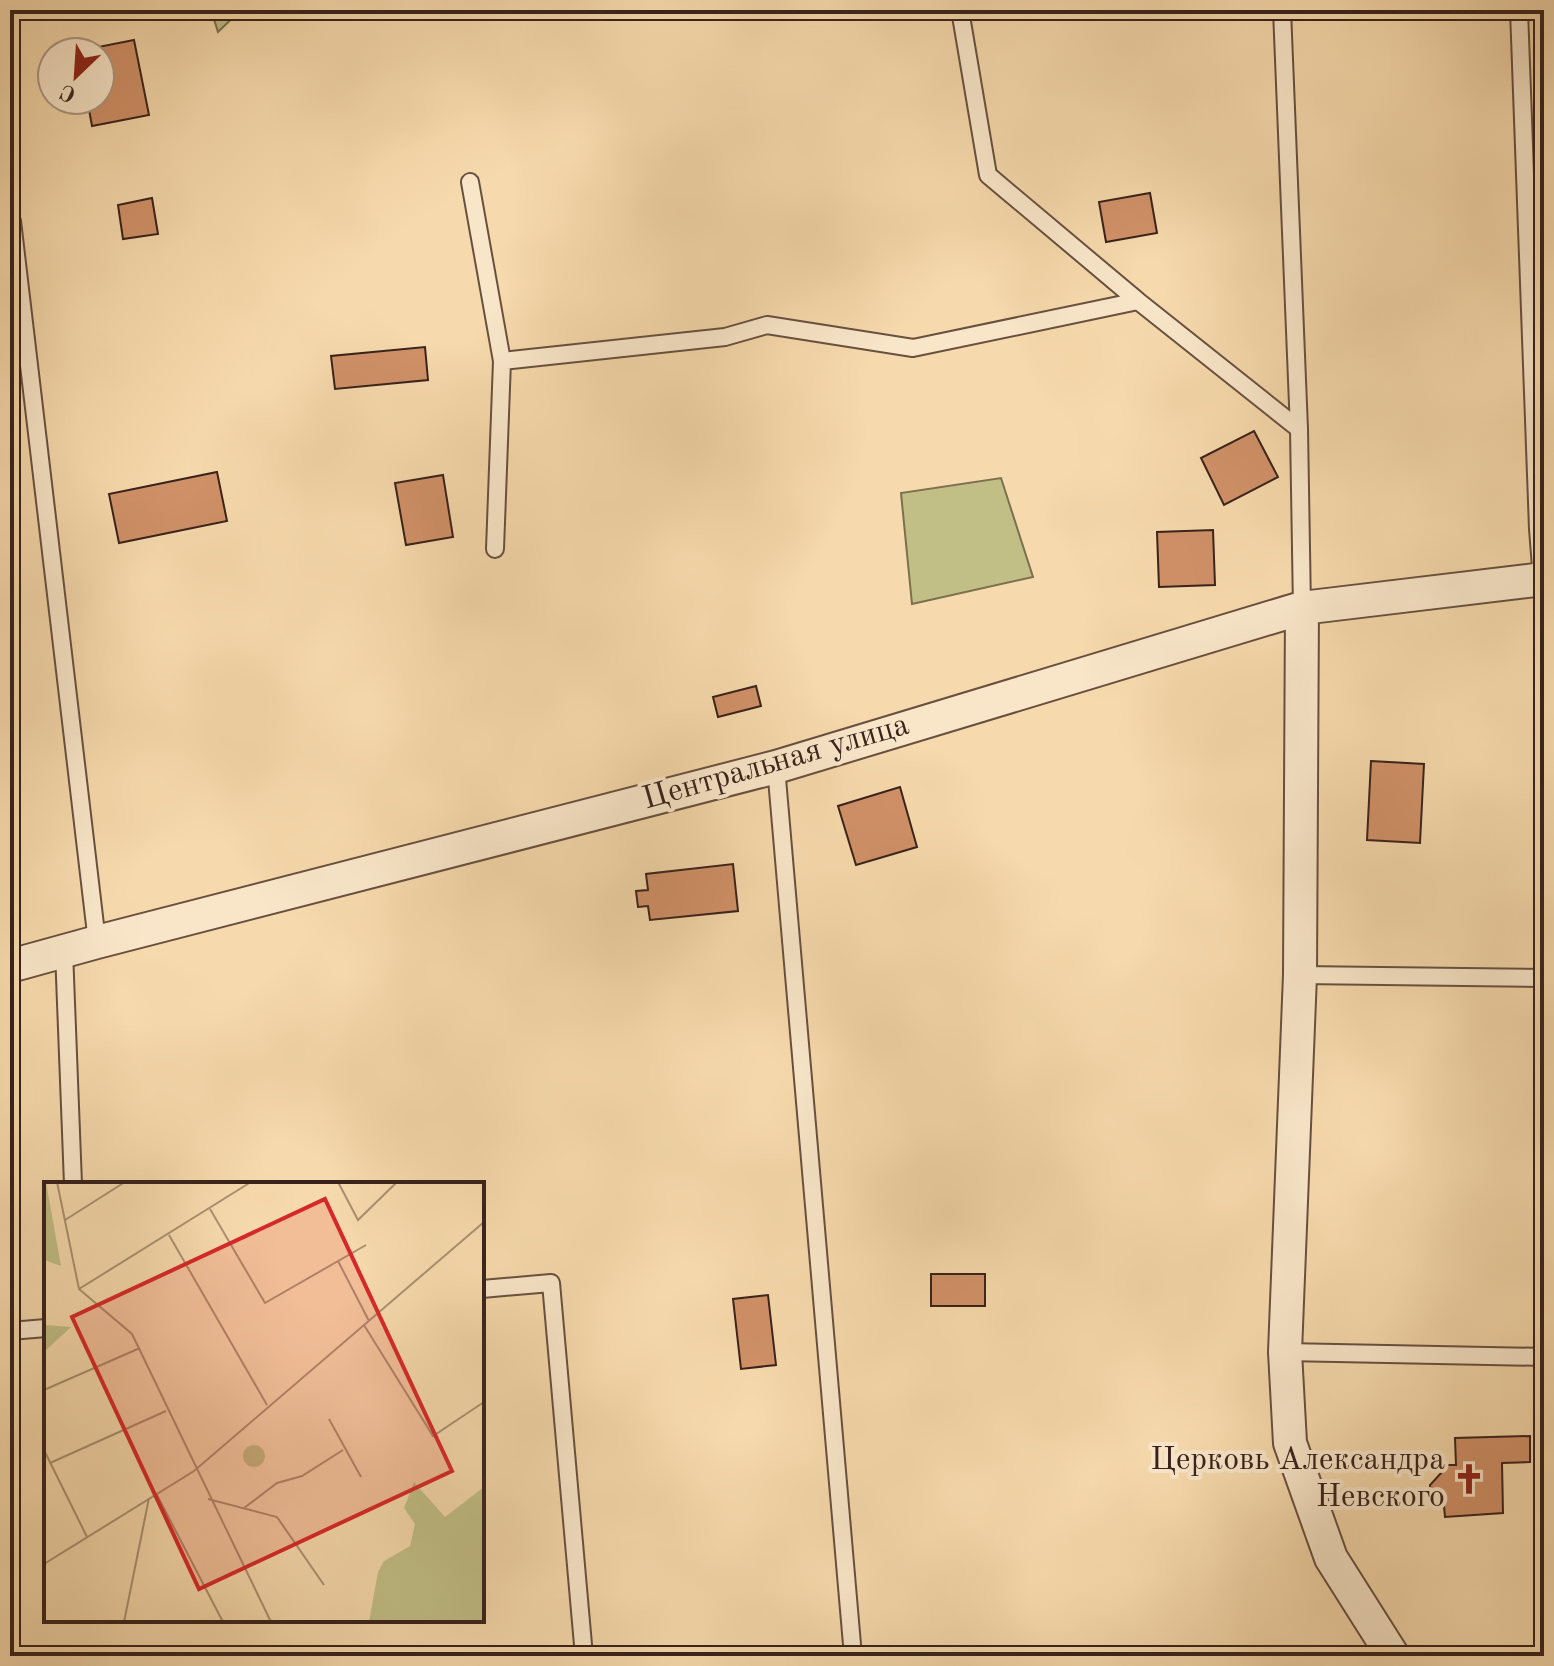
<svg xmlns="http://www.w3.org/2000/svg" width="1554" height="1666" font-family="'Old Standard TT',serif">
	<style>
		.green { fill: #c1be86; stroke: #7c7050; stroke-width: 2 }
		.building { fill: #d19168; stroke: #38221b; stroke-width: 2 }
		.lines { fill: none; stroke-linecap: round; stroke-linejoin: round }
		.service-casing { stroke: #68503f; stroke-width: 20 }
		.minor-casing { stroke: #68503f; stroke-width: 36 }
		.service { stroke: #f9e6c9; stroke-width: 16 }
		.minor { stroke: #f9e6c9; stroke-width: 32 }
		.labels { text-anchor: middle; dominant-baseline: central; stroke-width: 8; stroke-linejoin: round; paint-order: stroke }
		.street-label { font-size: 32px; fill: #38221b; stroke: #f9e6c9 }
		.poi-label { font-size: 32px; fill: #38221b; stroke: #f9e6c9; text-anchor: end }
		.inset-road { fill: none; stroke: #aa9072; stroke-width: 2 }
		.view { fill: #d62828; fill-opacity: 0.15; stroke: #d62828; stroke-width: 4 }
		.inset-edge { fill: none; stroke: #38221b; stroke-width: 4 }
	</style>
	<rect width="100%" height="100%" fill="#f6d9ac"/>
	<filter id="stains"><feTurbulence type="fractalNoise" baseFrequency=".0025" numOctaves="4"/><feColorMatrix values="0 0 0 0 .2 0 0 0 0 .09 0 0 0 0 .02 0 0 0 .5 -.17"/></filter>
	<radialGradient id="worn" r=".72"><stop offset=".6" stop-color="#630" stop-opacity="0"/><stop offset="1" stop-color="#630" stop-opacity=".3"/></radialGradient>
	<path class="green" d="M211 10H241L218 32Z
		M1001 478 1033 577 912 604 901 493Z"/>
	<path class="building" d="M134 40 149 115 92 126 88 104 69 108 67 100H100V52H78V51Z
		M1150 193 1157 233 1106 242 1099 202Z
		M152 198 158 234 123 239 118 205Z
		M425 347 428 380 335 389 331 356Z
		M1254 431 1278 477 1224 505 1201 458Z
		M217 472 227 521 119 543 109 494Z
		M443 475 453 537 406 545 395 483Z
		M1213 530 1215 585 1159 587 1157 532Z
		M756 686 761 706 718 717 713 697Z
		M1371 761 1424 764 1420 843 1367 840Z
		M900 787 917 847 856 865 838 806Z
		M733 864 738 911 650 920 648 906 638 907 636 891 648 890 646 874Z
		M10 1051 18 1096 10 1097Z
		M931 1274H985V1306H931Z
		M768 1295 776 1365 741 1369 733 1299Z
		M1530 1436V1462L1502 1463 1503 1513 1445 1517 1444 1506 1431 1497 1430 1485 1442 1472V1465H1456L1455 1438Z"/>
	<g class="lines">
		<defs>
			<path id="service" d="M960 10 988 175 1138 301 1299 429
				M1282 10 1299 429 1302 608
				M1519 10 1538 529 1542 580
				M470 182 502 361 495 549
				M10 221H12L97 942
				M502 361 725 337 767 325 913 348 1138 301
				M776 767 853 1656
				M64 951 73 1184
				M1300 975 1544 978
				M482 1289 551 1283 584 1656
				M10 1331 46 1328
				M1285 1352 1544 1357"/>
			<path id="minor" d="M1302 608 1300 975 1285 1352 1290 1443 1331 1558 1393 1656
				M10 966 97 942 776 767 1302 608 1544 579"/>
		</defs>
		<use href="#service" class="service-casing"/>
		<use href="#minor" class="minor-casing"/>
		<use href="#service" class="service"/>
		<use href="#minor" class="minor"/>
	</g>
	<defs>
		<symbol id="church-bare" viewBox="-9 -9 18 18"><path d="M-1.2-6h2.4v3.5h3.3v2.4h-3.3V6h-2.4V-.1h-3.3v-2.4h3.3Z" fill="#8f2418" stroke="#f9e6c9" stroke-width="2.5" paint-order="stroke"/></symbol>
	</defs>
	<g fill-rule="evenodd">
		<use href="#church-bare" x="1447" y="1457" width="44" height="44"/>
	</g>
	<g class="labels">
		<g class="street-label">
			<text transform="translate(776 763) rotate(-16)">Центральная улица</text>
		</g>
		<g class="poi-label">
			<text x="1445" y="1461">Церковь Александра<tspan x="1445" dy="37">Невского</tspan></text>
		</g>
	</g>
	<g transform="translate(44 1182)">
		<rect width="440" height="440" fill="#f6d9ac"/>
		<path d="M0 0H2L17 84 0 78ZM0 143 27 145 0 170ZM199 274a11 11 0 1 1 22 0a11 11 0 1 1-22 0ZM370 300 401 335 440 305V440H325L334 390 340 379 366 364 371 342 360 326Z" fill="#c1be86"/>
		<path class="inset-road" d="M13 0 35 107 88 152 227 440M294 0 314 38 353 0M166 27 221 121 322 63M21 38 81 0M125 53 223 223M294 79 325 139M35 107 207 0M320 143 389 254 440 220M0 208 96 166M285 237 317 295M0 268 43 355M6 281 122 229M112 311 179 440M164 317 233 335 280 403M200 326 233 301 258 294 299 268M0 382 150 289 440 40M80 440 105 316"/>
		<path class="view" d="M281 17 408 289 155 407 28 135Z"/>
		<rect width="440" height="440" class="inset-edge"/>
	</g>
	<rect width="1554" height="1666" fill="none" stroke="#f6d9ac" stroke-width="40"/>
	<rect x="12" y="12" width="1530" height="1642" fill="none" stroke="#38221b" stroke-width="4"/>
	<rect x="20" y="20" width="1514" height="1626" fill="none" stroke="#38221b" stroke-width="2"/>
	<g transform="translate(76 76) rotate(205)"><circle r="38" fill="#f9e6c9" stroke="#ac9883" stroke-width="2"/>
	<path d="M0-6L14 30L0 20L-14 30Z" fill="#8f2418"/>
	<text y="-12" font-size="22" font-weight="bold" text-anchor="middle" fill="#38221b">С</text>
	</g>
	<rect width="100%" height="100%" filter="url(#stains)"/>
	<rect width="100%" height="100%" fill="url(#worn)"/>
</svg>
